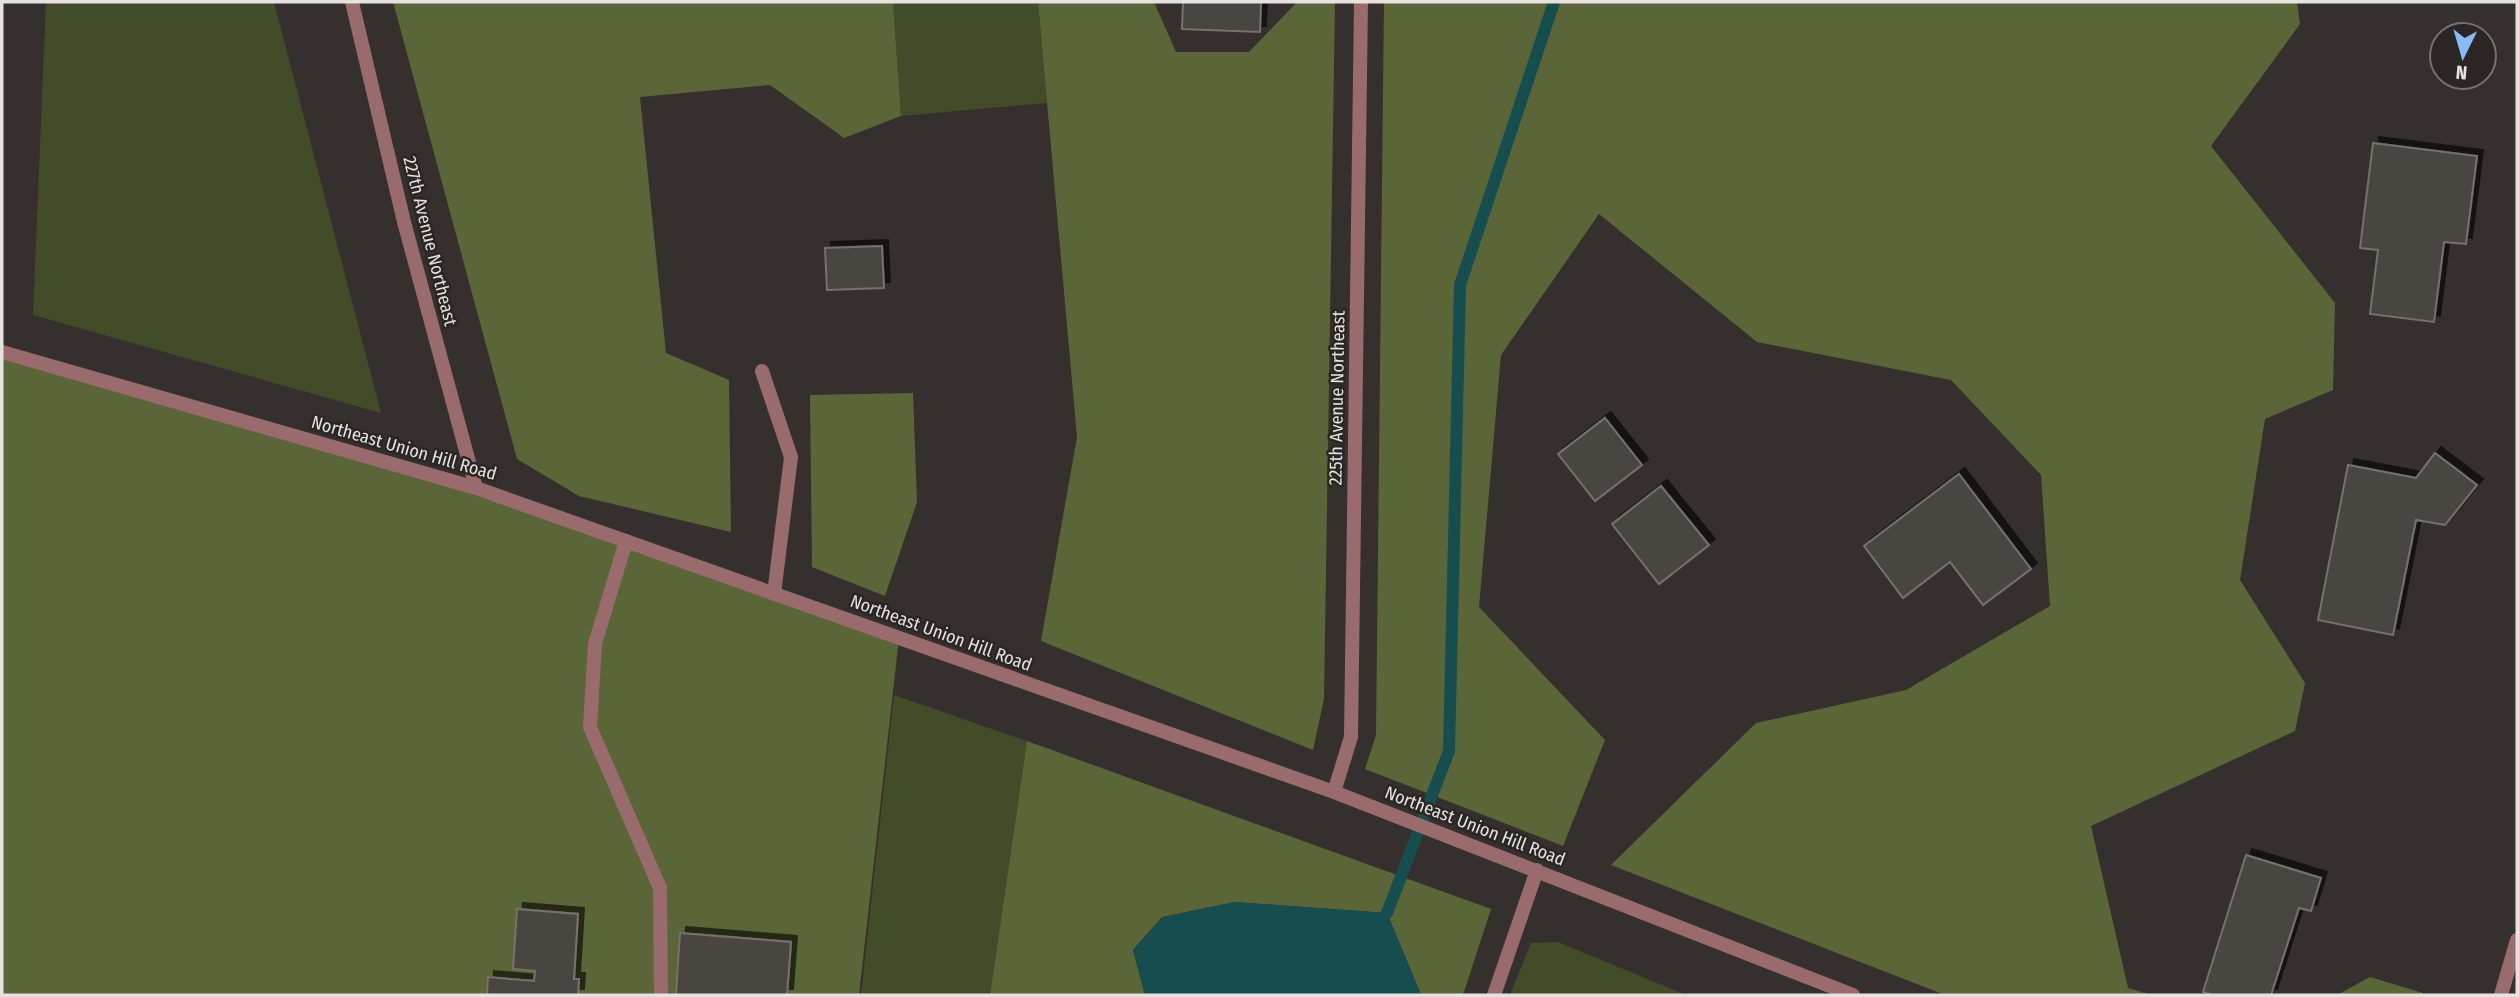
<svg xmlns="http://www.w3.org/2000/svg" width="2519" height="997" font-family="'Fira Sans Condensed',sans-serif">
	<style>
		.green { fill: #424c28 }
		.forest { fill: #5a6637 }
		.water { fill: #164e50 }
		.lines { fill: none; stroke-linecap: round; stroke-linejoin: round }
		.stream { stroke: #164e50; stroke-width: 12 }
		.building { fill: #4a4541; stroke: #77716d; stroke-width: 2; filter: url(#shadow) }
		.service { stroke: #996b6d; stroke-width: 14 }
		.minor { stroke: #996b6d; stroke-width: 14 }
		.tertiary { stroke: #996b6d; stroke-width: 14 }
		.labels { text-anchor: middle; dominant-baseline: central; stroke-width: 5; stroke-linejoin: round; paint-order: stroke }
		.street-label { font-size: 18px; fill: #e5e2e0; stroke: #2b2623 }
	</style>
	<defs>
		<filter id="shadow"><feDropShadow dx="6" dy="-6" stdDeviation="0" flood-color="#0009"/></filter>
	</defs>
	<rect width="100%" height="100%" fill="#35302d"/>
	<path class="green" d="M46 2H274L381 413 33 315Z
		M893 2H1038L1047 103 901 116Z
		M894 695 1027 741 990 995H861Z
		M1558 942 1686 995H1510L1531 943Z"/>
	<path class="forest" d="M393 2H893L901 116 844 138 770 85 640 97 666 353 729 380 731 532 579 496 517 459Z
		M1038 2H1154L1176 52H1249L1297 2H1335L1324 699 1313 750 1041 641 1077 437Z
		M1384 2H2297L2300 24 2211 146 2335 303 2333 390 2265 419 2240 580 2305 683 2295 731 2091 826 2128 988 2152 995H1945L1611 865 1756 723 1906 690 2050 606 2041 475 1951 380 1757 342 1599 214 1501 355 1479 607 1605 740 1563 846 1365 769 1376 735Z
		M2 352 476 488 899 638 859 995H2Z
		M913 393 917 502 885 596 812 567 810 395Z
		M1027 741 1491 909 1463 995H1421L1387 913 1235 902 1162 917 1133 950 1145 995H990Z
		M2370 977 2423 993V995H2337Z"/>
	<path class="water" d="M1235 902 1387 913 1421 995H1145L1133 950 1163 917Z"/>
	<g class="lines">
		<path class="stream" d="M1387 913 1449 751 1460 285 1554 2"/>
	</g>
	<path class="building" d="M1183 2H1261L1260 32 1182 29Z
		M2373 143 2477 156 2466 244 2444 242 2434 322 2370 314 2378 250 2360 248Z
		M882 246 884 288 827 290 825 248Z
		M1605 418 1642 465 1595 501 1558 454Z
		M2435 453 2477 485 2445 525 2416 520 2393 635 2318 620 2348 465 2416 478Z
		M1959 474 2031 569 1983 605 1950 562 1903 598 1864 546Z
		M1661 486 1709 545 1659 584 1612 524Z
		M2246 855 2321 878 2311 911 2299 908 2271 995H2212L2203 992Z
		M517 909 578 914 574 979H579L578 995H487L488 977 534 981 535 971 513 969Z
		M680 933 791 942 787 995H676Z"/>
	<g class="lines">
		<path class="service" d="M762 371 791 457 774 594
			M626 541 595 644 590 727 660 888 661 995
			M1494 995 1537 870"/>
		<path class="minor" d="M352 2 404 222 476 488
			M1334 792 1351 737 1361 2
			M2501 995 2517 940"/>
		<path class="tertiary" d="M2 352 476 488 1334 792 1853 995"/>
	</g>
	<g class="labels">
		<g class="street-label">
			<text transform="translate(430 241) rotate(76)">227th Avenue Northeast</text>
			<text transform="translate(1337 398) rotate(-89)">225th Avenue Northeast</text>
			<text transform="translate(404 448) rotate(16)">Northeast Union Hill Road</text>
			<text transform="translate(941 633) rotate(20)">Northeast Union Hill Road</text>
			<text transform="translate(1475 826) rotate(21)">Northeast Union Hill Road</text>
		</g>
	</g>
	<rect width="2519" height="997" fill="none" stroke="#e5e2e0" stroke-width="7"/>
	<g transform="translate(2463 56) rotate(185)"><circle r="33" fill="#2b2623" stroke="#75716f" stroke-width="2"/>
	<path d="M0-5L12 26L0 18L-12 26Z" fill="#89bafc"/>
	<text y="-10" font-size="19" font-weight="bold" text-anchor="middle" fill="#e5e2e0">N</text>
	</g>
</svg>
